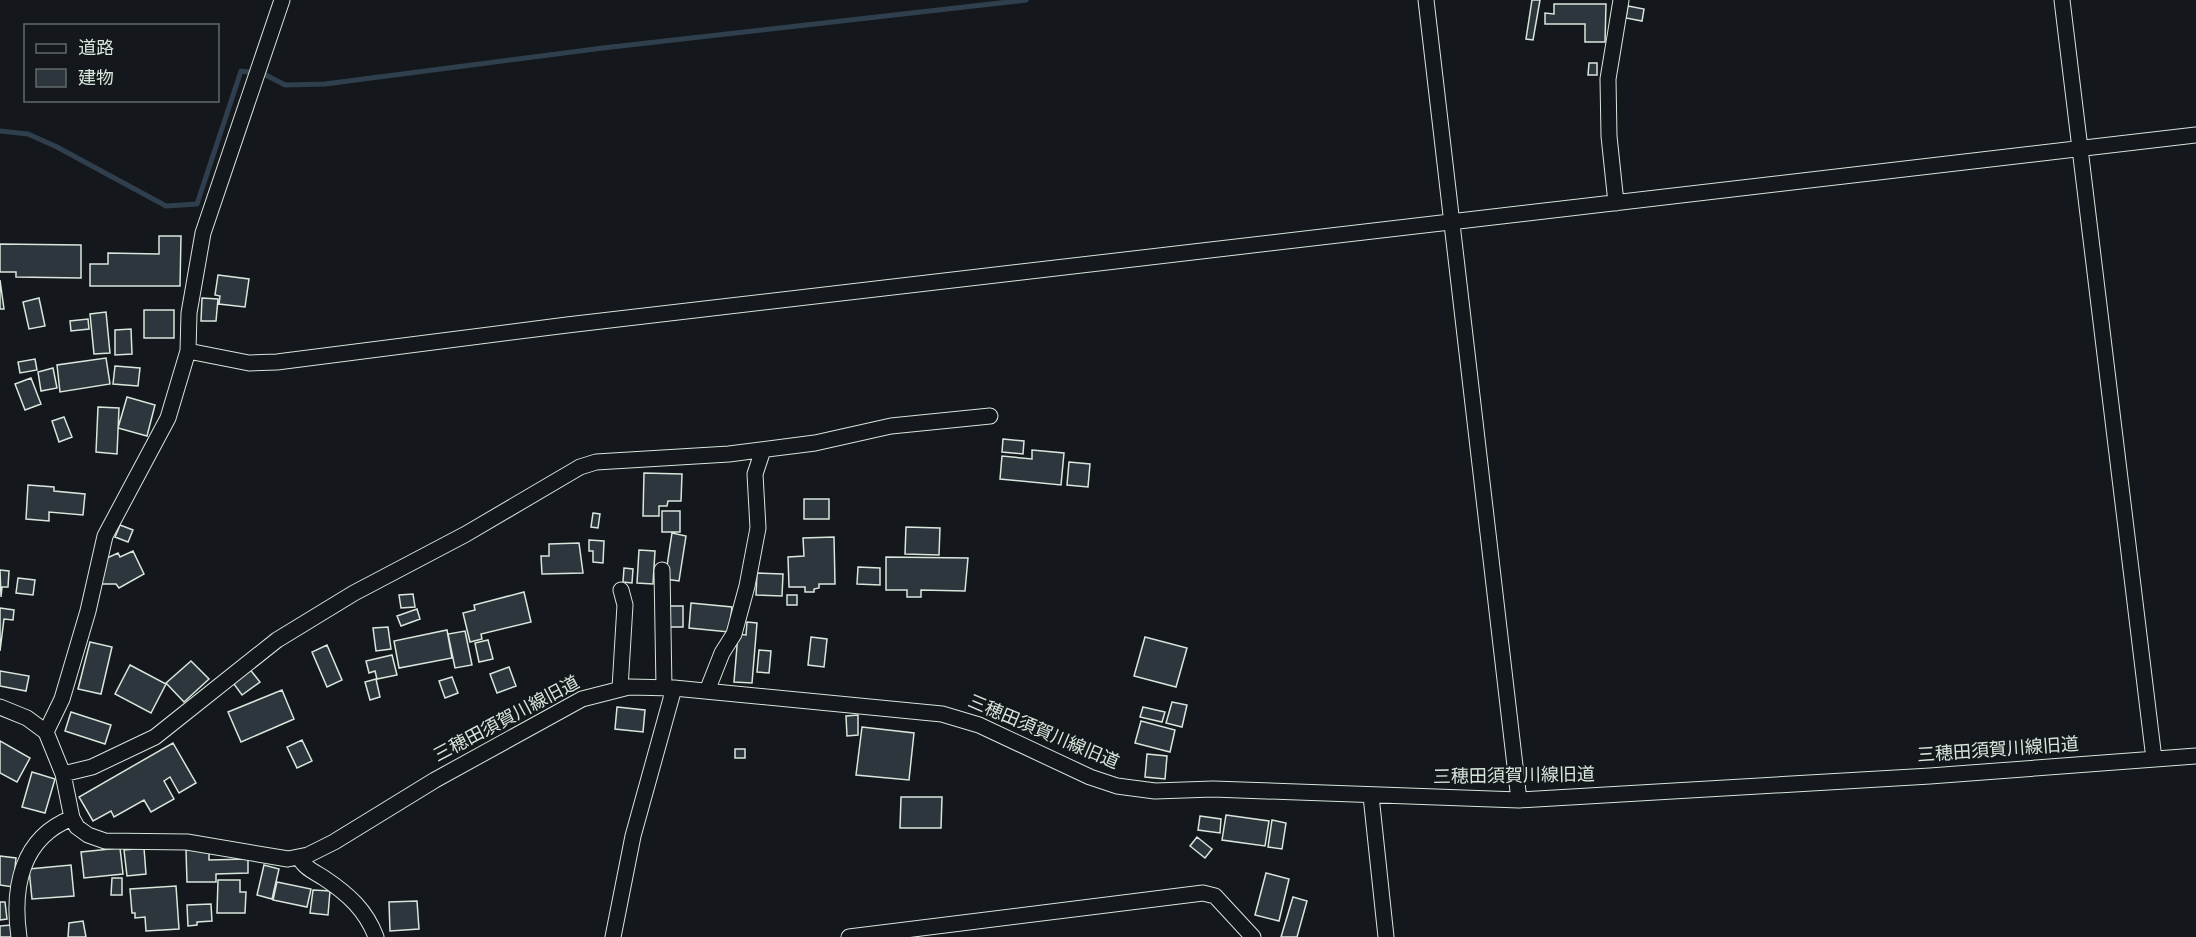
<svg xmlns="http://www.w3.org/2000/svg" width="2196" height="937" font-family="Overpass,'Noto Sans JP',sans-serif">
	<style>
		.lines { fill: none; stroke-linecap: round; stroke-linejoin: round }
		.stream { stroke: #2f3f4d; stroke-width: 5 }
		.building { fill: #2c363c; stroke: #d8e6dc; stroke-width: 1.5 }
		.minor-casing { stroke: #d8e6dc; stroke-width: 17 }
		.minor { stroke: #14181c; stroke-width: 15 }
		.labels { text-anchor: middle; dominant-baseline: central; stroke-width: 4.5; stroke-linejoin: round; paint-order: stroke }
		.street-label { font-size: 18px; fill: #d8e6dc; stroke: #14181c }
	</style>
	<rect width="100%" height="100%" fill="#14181c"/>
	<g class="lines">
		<path class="stream" d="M0 131 28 134 57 147 166 206 197 204 241 71 264 74 285 85 325 84 603 48 1026 0"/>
	</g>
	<path class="building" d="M1532 0H1540L1533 40 1526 39Z
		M1554 4H1606L1605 42H1585V24H1545V13L1554 14Z
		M1628 6 1644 9 1642 21 1626 18Z
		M1589 63H1597V75H1588Z
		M159 236H181L180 286H90V264H108V253L159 254Z
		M0 244 81 245V278L16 277V272H0Z
		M218 275 249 279 245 307 219 304 220 296 215 295Z
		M0 280 4 309H0Z
		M39 298 45 326 29 329 23 302Z
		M202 298 218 299 216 321H201Z
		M144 310H174V338H144Z
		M106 312 110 353 94 354 90 314Z
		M88 319 89 329 71 331 70 321Z
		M131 329 132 354 115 355V330Z
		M106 358 110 384 60 392 57 365Z
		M35 359 37 370 20 373 18 362Z
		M115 366 140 368 138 386 113 384Z
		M53 368 57 388 41 391 38 372Z
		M31 378 41 404 25 410 15 384Z
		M127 397 155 405 147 436 118 428Z
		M98 407 119 408 117 454 96 452Z
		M64 417 72 437 59 442 52 421Z
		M1003 439 1024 441 1023 454 1002 452Z
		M1032 450 1064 453 1061 485 1000 479 1002 456 1032 459Z
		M1069 462 1090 464 1088 487 1067 485Z
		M644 473 682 474 681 501H668L667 506H659V516H643Z
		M28 485 54 487V491L85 494 83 515 49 512V521L26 519Z
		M804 499H829V519H804Z
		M662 511H680V532H662Z
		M593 513 600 514 598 528 591 527Z
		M120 525 133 530 128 542 115 537Z
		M906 527 940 528 939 555 905 554Z
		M672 533 686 536 679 581 665 579Z
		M834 537 835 584H819V588L814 589V592H805V587H789L788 557 804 556 803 538Z
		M589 540 604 541 603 563 593 562V551H589Z
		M579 543 583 573 542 574 541 556H549V544Z
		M639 550 655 551 653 584 637 583Z
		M133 551 144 574 119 588 116 584H99L107 558 118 553 120 557Z
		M886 557 968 558 965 591 921 590V597H907V590H886Z
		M858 567 880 568V585L857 584Z
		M624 568 633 569 632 583 623 582Z
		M0 570 9 571 8 587H2L1 597Z
		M757 573 783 574 782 596 756 595Z
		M18 578 35 580 33 595 16 593Z
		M524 592 531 622 481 634 482 639 470 642 463 613 475 610 474 605Z
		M413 594 415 607 401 608 399 595Z
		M787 595H797V605H787Z
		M691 603 732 607 729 632 689 628Z
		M667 606H683V627H667Z
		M0 608 14 610 13 620 4 619 0 651Z
		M417 609 420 619 401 626 397 616Z
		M747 622 757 623 752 683 734 682 738 634 746 635Z
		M388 627 391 649 376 651 373 628Z
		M447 630 452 658 399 668 394 641Z
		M465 631 472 665 455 668 448 634Z
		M811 637 827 639 824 667 808 665Z
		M1145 637 1187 648 1176 687 1134 676Z
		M488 640 493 659 479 662 475 643Z
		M90 642 112 647 101 694 78 689Z
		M327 645 342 680 327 687 312 652Z
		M759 650 771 651 769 673 757 672Z
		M392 655 397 675 377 679 375 671 369 673 366 661Z
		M191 661 209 679 184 702 166 683Z
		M130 665 166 684 151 713 115 694Z
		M248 667 260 682 242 695 231 680Z
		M509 667 516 686 497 693 490 674Z
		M0 671 29 676 26 691 0 686Z
		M452 677 458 693 445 698 439 681Z
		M376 679 380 697 370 700 365 682Z
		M282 690 294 719 241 742 228 712Z
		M1172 702 1187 705 1182 727 1166 723Z
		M617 707 645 710 643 732 615 729Z
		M1143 707 1165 712 1162 722 1140 717Z
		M71 712 111 725 105 744 65 731Z
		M858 715V735L847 736 846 716Z
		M1141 721 1175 730 1170 752 1135 743Z
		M862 727 914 733 909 780 856 775Z
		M302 740 312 761 297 768 287 747Z
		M0 741 30 758 17 782 0 773Z
		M173 743 196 783 179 793 170 777 164 781 174 799 151 812 144 800 114 817 111 811 93 821 79 797Z
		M735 749H745V758H735Z
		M1147 754 1167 756 1165 779 1145 777Z
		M32 772 55 779 45 813 22 807Z
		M901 797H942L941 828H900Z
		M1226 815 1269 821 1265 846 1222 840Z
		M1200 816 1221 819 1220 833 1198 830Z
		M1272 820 1286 823 1282 849 1268 847Z
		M1197 837 1212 849 1205 858 1190 846Z
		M120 848 123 874 84 878 81 852Z
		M144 848 146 874 127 876 124 850Z
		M209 849V860L248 859V873L216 874V882H187L186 850Z
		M0 856 16 858 13 887 0 885Z
		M71 865 74 896 32 899 29 869Z
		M264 865 279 869 272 899 257 895Z
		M1266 873 1289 879 1279 921 1255 915Z
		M112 878H122V895H111Z
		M218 880H240V892H246L245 913H217Z
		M277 882 311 889 307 907 273 900Z
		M176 886 179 929 146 931 145 917 135 918V913H132L130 889Z
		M313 890 330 891 328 915 310 913Z
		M1293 897 1307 901 1297 937H1281Z
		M417 901 419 929 390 931 389 902Z
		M0 902H5L7 919 0 920Z
		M211 904 212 921 197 922V925L188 926 187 905Z
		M83 921 86 937H68L69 923Z
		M11 925 13 937H0V926Z"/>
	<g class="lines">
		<defs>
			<path id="minor" d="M1426 0 1519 800
				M2062 0 2154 759
				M1616 203 1609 136 1608 79 1621 0
				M188 351 249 363 277 362 567 325 2196 135
				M662 570 664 688
				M620 688 625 605 621 590
				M707 691 722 653 734 634 747 586 758 528 755 474 763 450
				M0 707 27 718 46 732 63 774 72 818 77 827 88 835 105 841 187 842 288 859 308 855 334 842 435 780 582 699 629 687 674 688 942 714 979 725 1090 777 1117 786 1155 791 1213 789 1519 800 1930 776 2196 756
				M46 732 62 699 88 611 105 536 168 418 188 351 189 313 203 233 282 0
				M63 774 92 767 155 737 277 640 354 593 466 534 580 467 596 462 729 454 815 443 891 426 990 416
				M1371 796 1386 937
				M299 857C304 868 315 872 324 878 348 894 366 910 376 937
				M19 937C12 888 21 838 72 818
				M613 937 633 836 674 688
				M849 937 1203 893 1215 896 1253 937"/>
		</defs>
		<use href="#minor" class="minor-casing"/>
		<use href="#minor" class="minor"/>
	</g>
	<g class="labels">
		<g class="street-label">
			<text transform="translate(507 720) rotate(-28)">三穂田須賀川線旧道</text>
			<text transform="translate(1043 733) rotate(23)">三穂田須賀川線旧道</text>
			<text transform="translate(1998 751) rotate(-4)">三穂田須賀川線旧道</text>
			<text transform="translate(1514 777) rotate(-1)">三穂田須賀川線旧道</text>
		</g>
	</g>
	<rect x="24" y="24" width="195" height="78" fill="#14181c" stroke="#626a69" stroke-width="1.5"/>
	<rect x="36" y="44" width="30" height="9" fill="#14181c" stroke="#626a69" stroke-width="1.5"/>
	<text x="78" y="54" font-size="18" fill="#d8e6dc">道路</text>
	<rect x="36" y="69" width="30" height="18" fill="#2c363c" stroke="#626a69" stroke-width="1.5"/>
	<text x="78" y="84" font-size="18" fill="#d8e6dc">建物</text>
</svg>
